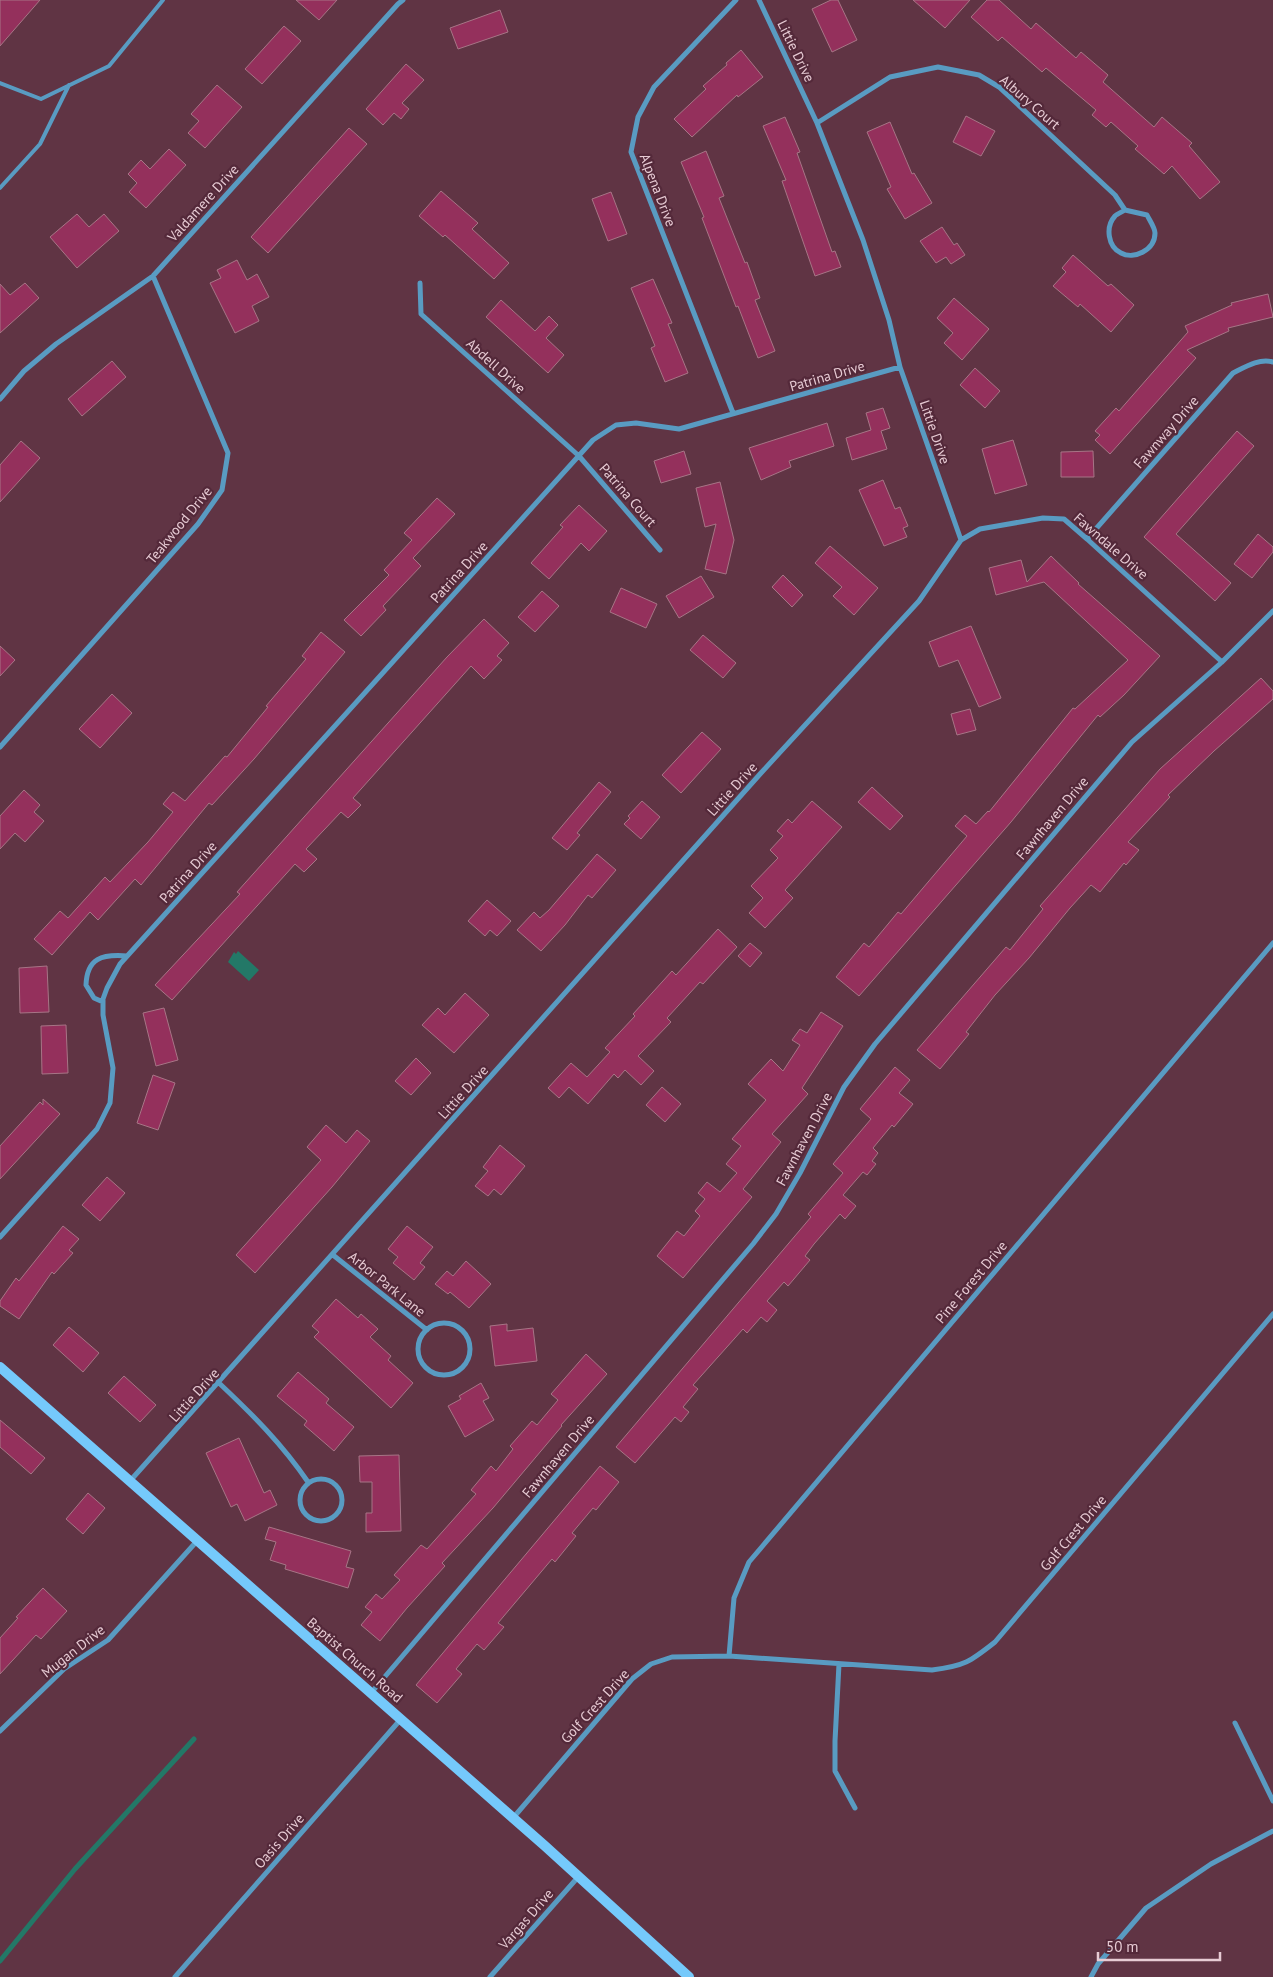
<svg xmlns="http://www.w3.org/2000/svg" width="1273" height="1977" font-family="'PT Sans',sans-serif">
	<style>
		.water { fill: #237867 }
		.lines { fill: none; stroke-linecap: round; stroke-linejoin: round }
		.stream { stroke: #237867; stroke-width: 5 }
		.building { fill: #94305c; stroke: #a77586 }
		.lane { stroke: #599bc2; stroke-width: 4 }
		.street { stroke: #599bc2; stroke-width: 5 }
		.secondary { stroke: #75c9fb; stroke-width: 10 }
		.labels { text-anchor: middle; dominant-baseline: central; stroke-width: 4.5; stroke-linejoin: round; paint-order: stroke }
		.street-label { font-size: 14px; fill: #e7cbd4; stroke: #54293a }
	</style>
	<rect width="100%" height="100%" fill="#603444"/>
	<path class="water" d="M238 951 259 970 249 981 228 962 234 952 236 954Z"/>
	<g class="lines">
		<path class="stream" d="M0 1961 75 1869 194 1739"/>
	</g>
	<path class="building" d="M0 0H40L0 46Z
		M296 0H337L319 20Z
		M831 0H838L857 40 832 52 812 9Z
		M913 0H970L945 28Z
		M987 0H999L1031 29 1036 23 1076 58 1081 52 1108 75 1103 82 1154 127 1162 117 1192 143 1189 146 1220 182 1200 199 1172 166 1164 174 1135 149 1138 146 1111 122 1106 127 1092 115 1096 110 1046 68 1042 72 1002 37 998 41 971 17Z
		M500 10 508 32 458 49 450 28Z
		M284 26 301 41 262 84 245 69Z
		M741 50 763 77 738 97 737 95 692 137 674 119 706 89 703 86 727 65 726 63Z
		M406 64 424 80 402 103 409 109 401 119 394 113 383 125 366 109Z
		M217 85 242 107 205 148 188 133 199 121 191 114Z
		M966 116 995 131 981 156 953 142Z
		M785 117 800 152 797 153 832 252 835 251 841 267 815 276 782 181 786 180 763 126Z
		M890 122 912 174 914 173 932 203 905 219 887 189 891 187 867 132Z
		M349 128 367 144 268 253 251 237Z
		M169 149 186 165 146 208 129 192 137 183 128 174 141 160 150 169Z
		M706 151 724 196 719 198 745 263 747 262 760 298 755 300 775 351 758 358 738 306 736 307 702 218 704 217 681 162Z
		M441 191 478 223 472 229 509 263 494 279 445 235 443 237 419 216Z
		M611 192 627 234 608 241 592 199Z
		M77 214 89 227 104 214 119 231 77 268 50 237Z
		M942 227 954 245 957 243 965 255 951 264 946 257 936 263 920 241Z
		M1073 255 1108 286 1111 284 1134 305 1111 332 1080 304 1078 307 1053 286 1066 272 1062 268Z
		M237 260 247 280 257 274 269 297 252 306 259 321 235 333 210 283 221 278 217 270Z
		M653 279 672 323 668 324 688 373 665 382 651 348 655 346 631 288Z
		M25 283 39 298 0 333V284L10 295Z
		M1268 294 1273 317 1228 328 1229 331 1187 350 1196 358 1110 454 1095 440 1100 435 1095 431 1116 408 1119 411 1188 332 1185 326 1232 305 1231 303Z
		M954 298 989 329 962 360 944 343 953 333 937 318Z
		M501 300 535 331 549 316 558 325 546 338 564 355 548 373 486 317Z
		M112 361 126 377 82 416 68 399Z
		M975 368 1000 391 985 408 960 385Z
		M883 408 890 428 881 431 887 449 852 460 846 438 871 430 866 413Z
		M827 423 834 446 789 461 791 467 761 480 749 448Z
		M1237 431 1254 446 1176 534 1231 583 1215 601 1144 537Z
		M1013 440 1027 485 995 494 982 449Z
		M21 441 40 458 0 502V465Z
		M684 451 691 474 661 483 654 461Z
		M1093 451 1094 477H1061V452Z
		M883 480 895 509 900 507 908 526 903 528 907 537 884 546 859 490Z
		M720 482 734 540 726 574 705 569 716 524 705 527 696 488Z
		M437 498 455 514 413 558 421 566 383 606 386 610 361 636 344 620 389 575 384 570 412 540 404 533Z
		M579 505 607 531 589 551 581 543 549 579 531 563 563 527 560 525Z
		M1258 534 1273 547V552L1252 578 1234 564Z
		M830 546 878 588 854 615 833 596 842 587 815 563Z
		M1051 556 1079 583 1078 584 1160 656 1124 695 1100 717 1098 715 1011 822 859 996 836 977 864 943 869 947 898 912 901 914 967 836 955 826 965 815 976 824 988 811 989 812 1073 708 1075 709 1128 660 1044 582 996 595 989 568 1021 560 1027 582Z
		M783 575 803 595 792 607 772 587Z
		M701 576 714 597 679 618 666 596Z
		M621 588 657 604 646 628 610 612Z
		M542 591 559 606 535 632 518 617Z
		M484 619 509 643 497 656 502 660 484 679 471 666 353 798 361 805 348 818 341 812 306 849 317 859 304 872 295 864 172 1000 155 985 240 894 237 892 447 657Z
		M971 626 1001 698 979 707 958 660 939 667 929 642Z
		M321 632 345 652 254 759 212 805 209 803 141 885 135 879 98 920 90 912 52 955 34 939 60 911 68 918 105 877 110 882 148 842 173 812 163 804 173 792 185 801 225 756 227 757 268 707 266 706 306 659 302 656Z
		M703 635 736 663 723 678 690 650Z
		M0 646 15 660 0 676Z
		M1261 678 1273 691V699L1214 751 1168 795 1170 797 1128 842 1139 850 1126 865 1124 863 1100 892 1091 885 1070 908 1029 958 995 995 966 1032 969 1034 940 1069 917 1050 1006 947 1010 950 1043 909 1040 906 1160 769Z
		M112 694 132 713 100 748 79 729Z
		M970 709 976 730 957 735 951 714Z
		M702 732 721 749 681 793 662 775Z
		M599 782 611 792 577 833 580 835 567 850 552 838Z
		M872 787 903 816 890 830 858 802Z
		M24 790 40 805 34 812 44 821 25 842 15 833 0 849V816Z
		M642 801 660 817 641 839 624 824 630 818 628 816Z
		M812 801 842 827 785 890 793 898 765 928 749 913 763 898 751 886 778 858 770 850 783 836 777 831 788 819 792 823Z
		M597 854 616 870 592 898 588 895 565 925 541 951 517 930 534 912 540 918 549 910Z
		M487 900 511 921 497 936 490 930 485 936 468 921Z
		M718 929 737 947 703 984 700 982 667 1018 671 1022 638 1056 654 1071 641 1085 625 1070 618 1078 614 1074 588 1104 569 1087 559 1098 548 1088 571 1063 587 1077 610 1052 605 1048 635 1016 633 1014 672 971 676 975Z
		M750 943 762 953 750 967 738 956Z
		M47 966 49 1012 20 1013 19 968Z
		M465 993 489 1015 454 1053 422 1025 438 1008 445 1015Z
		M164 1008 178 1060 156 1066 143 1013Z
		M821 1012 843 1026 802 1088 808 1094 772 1134 781 1142 743 1189 752 1197 683 1278 657 1256 677 1231 684 1236 700 1216 695 1211 705 1199 698 1193 707 1182 720 1192 737 1173 726 1164 741 1146 732 1139 766 1100 748 1084 771 1059 783 1071 800 1045 792 1040 800 1029 807 1033Z
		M66 1025 68 1073 42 1074 41 1026Z
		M416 1058 431 1073 411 1095 395 1081Z
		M895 1067 910 1080 899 1093 913 1104 894 1127 892 1125 873 1148 878 1153 872 1161 876 1164 867 1175 863 1172 843 1195 856 1206 845 1219 840 1214 814 1244 805 1256 810 1260 788 1286 784 1282 767 1301 777 1310 767 1322 761 1317 747 1333 743 1329 693 1385 698 1389 683 1407 689 1412 681 1422 675 1417 635 1463 616 1447 811 1217 808 1214 843 1173 833 1164 871 1119 860 1109Z
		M153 1075 175 1083 158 1130 137 1123Z
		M662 1087 681 1104 665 1122 646 1105Z
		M43 1099 60 1114 0 1179V1146L40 1102 43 1105Z
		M326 1125 346 1143 357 1130 370 1141 332 1187 255 1273 236 1255 321 1160 307 1147Z
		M500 1145 525 1166 501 1195 494 1189 488 1196 475 1186 488 1171 483 1167Z
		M107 1177 125 1193 100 1221 82 1205Z
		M63 1226 79 1239 69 1250 73 1253 54 1274 52 1272 19 1319 0 1306V1301L16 1278 19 1281Z
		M407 1226 433 1247 420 1263 425 1267 414 1280 393 1263 398 1257 388 1249Z
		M466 1261 491 1284 469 1308 450 1292 448 1294 435 1284 447 1271 453 1276Z
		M336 1299 358 1318 361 1314 378 1329 370 1337 391 1356 388 1360 413 1383 391 1408 314 1337 319 1332 312 1326Z
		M507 1324V1331L533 1328 537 1361 495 1366 490 1326Z
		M69 1327 99 1353 83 1372 53 1345Z
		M586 1354 607 1374 561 1425 562 1426 493 1508 442 1563 445 1566 407 1608 380 1641 361 1625 372 1612 365 1607 376 1594 382 1599 400 1580 394 1575 421 1545 427 1549 476 1494 471 1490 491 1466 496 1471 513 1449 510 1446 532 1421 537 1425 558 1400 551 1394Z
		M298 1372 329 1399 326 1403 354 1427 334 1451 304 1425 307 1421 277 1396Z
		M124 1376 156 1405 140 1422 108 1393Z
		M481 1383 489 1398 483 1401 494 1420 465 1437 448 1406 461 1399 459 1396Z
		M0 1420 45 1458 31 1474 0 1447Z
		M239 1438 264 1493 270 1490 277 1505 245 1521 237 1504 231 1507 206 1453Z
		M399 1455 401 1531 366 1532V1513H372V1482H360L359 1456Z
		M600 1466 619 1482 596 1510 593 1508 572 1533 576 1536 555 1562 552 1559 498 1623 504 1627 484 1650 477 1644 456 1669 462 1674 437 1703 416 1685Z
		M88 1493 105 1508 83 1534 66 1519Z
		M269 1527 351 1551 346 1567 354 1569 348 1588 285 1569 286 1565 270 1560 276 1542 265 1539Z
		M43 1588 67 1611 41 1639 36 1635 0 1674V1638L18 1618 16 1617Z"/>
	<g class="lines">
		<path class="lane" d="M0 83 41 99 109 66 163 0
			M0 188 40 144 69 85"/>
		<path class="street" d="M817 123 890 77 938 67 979 75 999 87 1115 195 1125 210 1147 215C1150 221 1155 228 1155 233 1155 250 1134 260 1121 253 1108 247 1105 227 1115 216 1117 214 1122 212 1125 210
			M420 283 421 314 579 456 660 550
			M0 399 24 371 56 344 153 276 398 4 403 0
			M733 413 631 152 638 117 654 87 736 0
			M1087 539 1233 373C1245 367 1259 358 1273 362
			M961 540 980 529 1043 518 1064 519 1087 539 1222 662
			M0 747 198 524 222 490 228 453 153 276
			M103 1002 94 998 86 985C87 958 102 954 127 956
			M0 1237 97 1129 110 1103 113 1068 103 1015V999L107 988 120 964 593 440 616 425 636 423 679 429 900 367
			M333 1255 427 1330
			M418 1349a26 26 0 1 1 52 0a26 26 0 1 1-52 0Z
			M219 1383C253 1415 282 1444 308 1482
			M300 1500a21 21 0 1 1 42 0a21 21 0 1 1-42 0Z
			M130 1481 761 773 919 601 961 540 900 367 889 320 863 240 817 123 759 0
			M729 1656 734 1598 749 1562 1273 943
			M839 1664 835 1741V1771L855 1808
			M371 1693 753 1244 776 1214 800 1173 844 1087 875 1044 1132 742 1222 662 1273 611
			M1235 1723 1273 1801
			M0 1731 64 1669 108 1640 197 1541
			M513 1818 632 1679 651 1664 672 1657 729 1656 932 1670C964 1666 970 1662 995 1642L1273 1314
			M175 1977 401 1719
			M490 1977 579 1876
			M1091 1977 1098 1964 1146 1908 1211 1864 1273 1831"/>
		<path class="secondary" d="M0 1367 545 1846 689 1977"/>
	</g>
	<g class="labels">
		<g class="street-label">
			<text transform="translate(796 51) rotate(64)">Littie Drive</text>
			<text transform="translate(1030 102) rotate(41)">Albury Court</text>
			<text transform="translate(658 190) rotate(69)">Alpena Drive</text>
			<text transform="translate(203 203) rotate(-48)">Valdamere Drive</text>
			<text transform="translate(496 366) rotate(42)">Abdell Drive</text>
			<text transform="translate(827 376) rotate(-16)">Patrina Drive</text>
			<text transform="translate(935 432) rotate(71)">Littie Drive</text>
			<text transform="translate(1166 432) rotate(-49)">Fawnway Drive</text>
			<text transform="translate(628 495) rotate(49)">Patrina Court</text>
			<text transform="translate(179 525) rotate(-51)">Teakwood Drive</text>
			<text transform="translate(1111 546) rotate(41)">Fawndale Drive</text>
			<text transform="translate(459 572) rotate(-48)">Patrina Drive</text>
			<text transform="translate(732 789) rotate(-48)">Littie Drive</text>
			<text transform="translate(1052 818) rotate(-50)">Fawnhaven Drive</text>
			<text transform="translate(188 872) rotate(-48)">Patrina Drive</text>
			<text transform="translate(463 1092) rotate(-48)">Littie Drive</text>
			<text transform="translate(804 1139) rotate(-62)">Fawnhaven Drive</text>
			<text transform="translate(971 1282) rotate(-50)">Pine Forest Drive</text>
			<text transform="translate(387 1284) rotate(39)">Arbor Park Lane</text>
			<text transform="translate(194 1395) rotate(-48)">Littie Drive</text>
			<text transform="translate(558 1456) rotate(-50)">Fawnhaven Drive</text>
			<text transform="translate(1073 1533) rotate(-50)">Golf Crest Drive</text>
			<text transform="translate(73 1651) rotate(-38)">Mugan Drive</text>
			<text transform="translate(355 1660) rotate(41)">Baptist Church Road</text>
			<text transform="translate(595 1706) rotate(-48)">Golf Crest Drive</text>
			<text transform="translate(279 1841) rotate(-49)">Oasis Drive</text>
			<text transform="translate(526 1919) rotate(-49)">Vargas Drive</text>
		</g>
	</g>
	<path d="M1098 1952v8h122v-8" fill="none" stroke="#e7cbd4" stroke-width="2.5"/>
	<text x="1106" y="1952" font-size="15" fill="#e7cbd4" stroke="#54293a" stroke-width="4" paint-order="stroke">50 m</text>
</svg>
